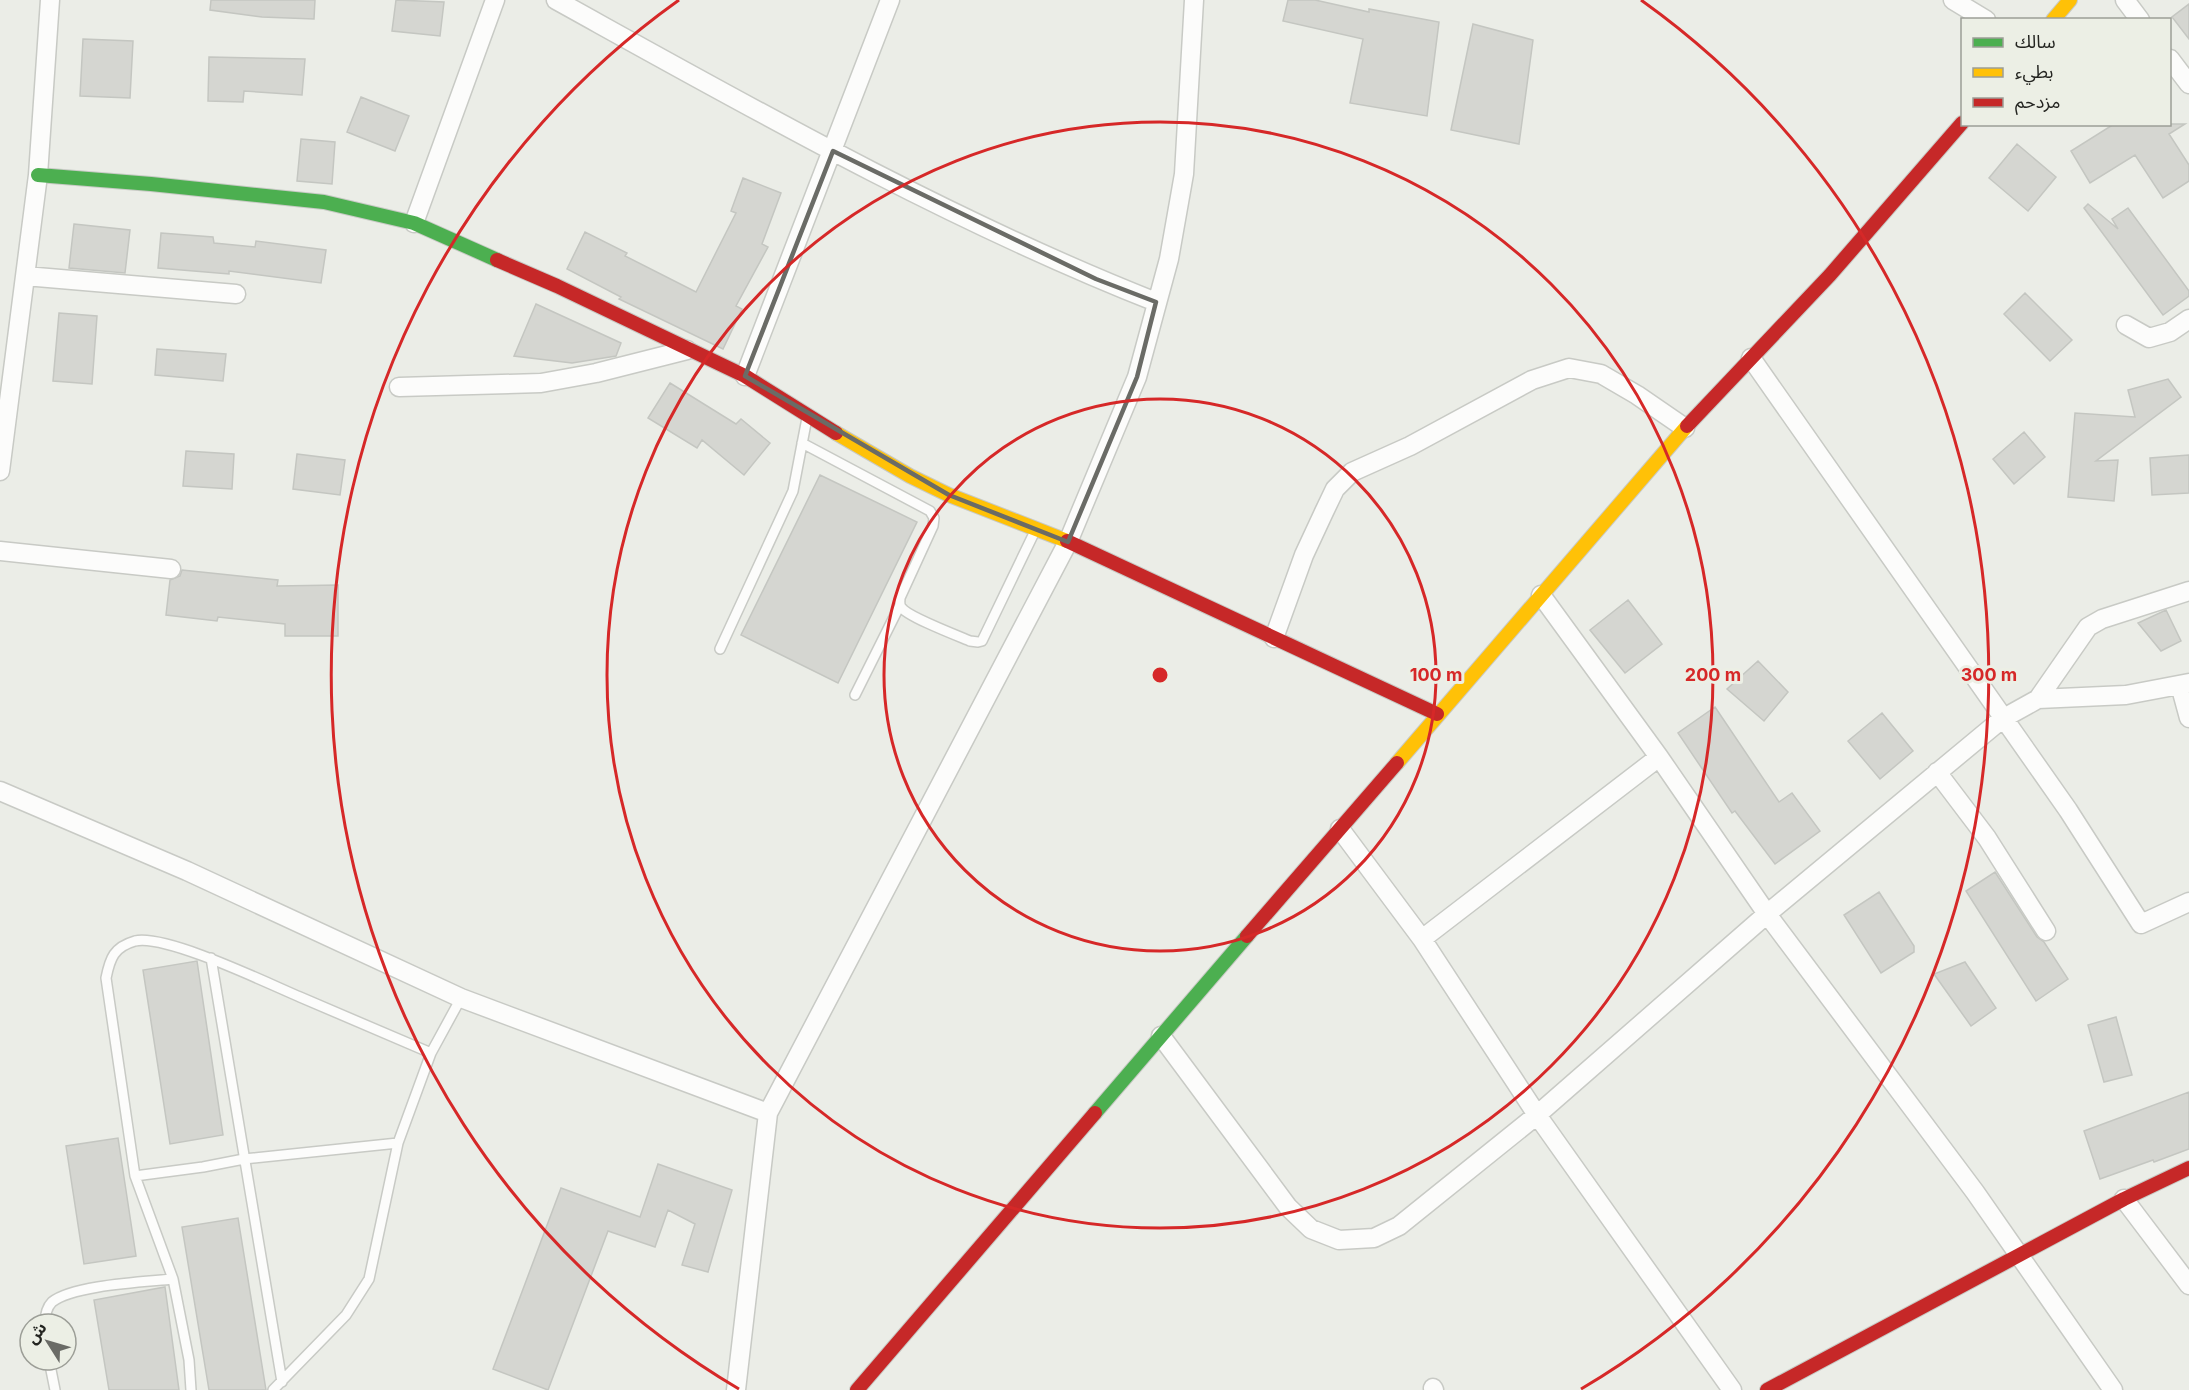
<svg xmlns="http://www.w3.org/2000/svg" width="2189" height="1390" font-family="Inter,'Noto Sans Arabic',sans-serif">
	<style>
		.building { fill: #d5d6d1; stroke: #c4c6c1; stroke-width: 1.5 }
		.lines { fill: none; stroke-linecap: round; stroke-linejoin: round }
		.lane-casing { stroke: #c8cac5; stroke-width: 12 }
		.street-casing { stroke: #c8cac5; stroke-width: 21 }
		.fast-casing { stroke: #c8cac5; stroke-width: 16 }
		.slow-casing { stroke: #c8cac5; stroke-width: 16 }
		.jam-casing { stroke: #c8cac5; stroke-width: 16 }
		.lane { stroke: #fcfcfb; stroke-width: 9 }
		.street { stroke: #fcfcfb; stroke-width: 18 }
		.fast { stroke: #4caf50; stroke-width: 14 }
		.slow { stroke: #ffc107; stroke-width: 14 }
		.jam { stroke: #c62828; stroke-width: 14 }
		.marked { fill: none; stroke: #6a6b66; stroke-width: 4.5; stroke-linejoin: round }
		.ring { fill: none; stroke: #d62828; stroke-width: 3 }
		.centre { fill: #d62828; stroke: #ecefe5; stroke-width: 3 }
		.ring-label { font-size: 18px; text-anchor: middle; font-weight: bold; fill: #d62828; stroke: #ecefe5; stroke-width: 6; stroke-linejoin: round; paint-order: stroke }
	</style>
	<rect width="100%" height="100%" fill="#ebede7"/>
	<path class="building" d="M211 0H315L314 19 262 17 210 10Z
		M396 0 444 2 440 36 392 31Z
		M1288 0H1315L1369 12V9L1439 22 1427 116 1350 103 1363 39 1283 21Z
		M2189 4V39L2172 17Z
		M1473 24 1533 40 1519 144 1451 130Z
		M83 39 133 41 130 98 80 96Z
		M209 57 305 59 302 95 244 91 243 102 208 101Z
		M361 97 409 116 395 151 347 132Z
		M2114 124H2185L2169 134 2189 165V181L2163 198 2135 155 2090 183 2071 151Z
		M301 139 335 142 332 184 297 181Z
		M2017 144 2056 177 2028 211 1989 178Z
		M743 178 781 193 762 244 768 247 736 306 742 309 723 349 619 299 621 297 567 269 585 232 627 253 625 256 696 292 736 213 731 211Z
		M2088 204 2118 229 2112 219 2128 208 2189 291V296L2163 315 2084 208Z
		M74 224 130 230 125 273 69 268Z
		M161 233 213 237 214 243 255 247 256 241 326 250 321 283 229 271V274L158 268Z
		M2025 293 2072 340 2050 361 2004 314Z
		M536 304 621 343 616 356 572 363 514 356Z
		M59 313 97 316 92 384 53 381Z
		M157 349 226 354 223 381 155 375Z
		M2168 379 2181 397 2096 461 2118 460 2114 501 2068 497 2075 413 2135 417 2128 390Z
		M670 383 736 424 741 419 770 443 744 475 702 440 697 448 648 418Z
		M2024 432 2045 457 2014 484 1993 459Z
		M186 451 234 454 232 489 183 486Z
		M297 454 345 460 340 495 293 489Z
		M2189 455V493L2152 495 2150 458Z
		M820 475 917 522 838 683 741 635Z
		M182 570 278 580 277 586 338 585V636H285V624L218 617 217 621 166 615 170 580 180 576Z
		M1628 600 1662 644 1625 673 1590 630Z
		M2166 610 2181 641 2161 651 2138 623Z
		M1758 661 1788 692 1764 721 1727 689Z
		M1715 707 1779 802 1792 793 1820 831 1775 864 1735 811 1732 813 1678 733Z
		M1882 713 1913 751 1880 779 1848 741Z
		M1995 872 2037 937 2044 942 2068 979 2036 1001 1966 891Z
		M1879 892 1914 946V952L1881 973 1844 915Z
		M197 961 223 1135 170 1144 143 970Z
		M1965 962 1996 1008 1971 1026 1934 974Z
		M2116 1017 2132 1075 2104 1082 2088 1025Z
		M2189 1092V1149L2154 1162 2153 1160 2100 1179 2084 1131Z
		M118 1138 136 1256 84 1264 66 1146Z
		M658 1164 732 1190 708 1272 682 1265 695 1224 668 1210 655 1247 608 1231 548 1390 493 1369 561 1188 640 1217Z
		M238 1218 266 1390H209L182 1227Z
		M165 1287 179 1390H109L94 1300Z"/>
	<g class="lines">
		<defs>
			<path id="lane" d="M802 443 930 511 934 518 933 526 900 598C900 601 899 604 901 607 906 616 958 636 970 641L978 642 982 641 1035 531
				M720 649 793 491 807 418
				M855 695 900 605
				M211 958 282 1382
				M135 1176 203 1167 244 1159 398 1143
				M173 1279 135 1176 106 978C110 958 114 947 135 941 166 934 267 983 300 997 343 1015 387 1034 431 1053
				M45 1324C45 1316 46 1308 52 1302 73 1285 144 1282 173 1279L189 1360 191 1390
				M49 1360 55 1390
				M273 1390 346 1315 369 1279 398 1143 431 1053 461 998"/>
			<path id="street" d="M556 0C751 108 948 220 1156 302
				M1953 0 1986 20
				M2125 0 2140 20
				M2170 59 2189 84
				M414 223 495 0
				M25 276 236 294
				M2126 325 2149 338 2170 332 2189 319
				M1751 358 2068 810 2141 924 2189 902
				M745 376 890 0
				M399 387 541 383 596 373 687 350
				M0 471 38 175 50 0
				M0 551 171 569
				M1541 595 1659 757 1767 914 1975 1192 2113 1390
				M1274 638 1304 555 1324 512 1335 489 1352 472 1410 446 1532 380 1569 368 1601 374 1637 395 1685 428
				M2180 685 2189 718
				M2038 699 2088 627 2102 619 2189 591
				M1937 772 1987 838 2046 931
				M0 791 187 871 461 998 768 1113
				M1340 829 1422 939 1537 1115 1732 1390
				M1422 939 1659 757
				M1161 1036 1288 1207 1311 1229 1339 1240 1374 1238 1399 1226 1537 1115 1767 914 2002 719 2038 699 2126 695 2189 683
				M2124 1199 2189 1285
				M1433 1388 1434 1390
				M736 1390 768 1113 1068 542 1137 377 1169 259 1184 174 1194 0"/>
			<path id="fast" d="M38 175 151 184 324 202 414 223 497 260
				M1095 1113 1247 936"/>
			<path id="slow" d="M2053 20 2070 0
				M836 433 910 476 949 495 1067 541
				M1397 763 1687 426"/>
			<path id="jam" d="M497 260 557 286 745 376 836 433
				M1687 426 1830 275 1962 123
				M1067 541 1437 714
				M1247 936 1397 763
				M857 1390 1095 1113
				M1767 1390 2124 1199 2189 1168"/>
		</defs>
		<use href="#lane" class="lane-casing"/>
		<use href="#street" class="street-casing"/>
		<use href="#fast" class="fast-casing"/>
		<use href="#slow" class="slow-casing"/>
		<use href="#jam" class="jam-casing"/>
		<use href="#lane" class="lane"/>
		<use href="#street" class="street"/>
		<use href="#fast" class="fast"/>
		<use href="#slow" class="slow"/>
		<use href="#jam" class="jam"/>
	</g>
	<path class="marked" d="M833 151 1096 279 1156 302 1137 377 1068 542 949 495 745 376Z"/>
	<g class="ring">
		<circle cx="1160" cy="675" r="276"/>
		<circle cx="1160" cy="675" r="553"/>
		<path d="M739 1389A829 829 0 0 1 679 0M1641 0A829 829 0 0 1 1581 1389"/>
	</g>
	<circle cx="1160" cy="675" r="9" class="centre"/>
	<g class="ring-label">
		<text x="1436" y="681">100 m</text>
		<text x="1713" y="681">200 m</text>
		<text x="1989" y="681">300 m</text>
	</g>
	<rect x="1961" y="18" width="210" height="108" fill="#ecefe5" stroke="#9c9e97" stroke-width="1.5"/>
	<rect x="1973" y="38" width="30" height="9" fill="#4caf50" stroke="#9c9e97" stroke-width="1.5"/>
	<text x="2015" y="48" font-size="18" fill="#242521">سالك</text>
	<rect x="1973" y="68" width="30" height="9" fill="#ffc107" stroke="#9c9e97" stroke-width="1.5"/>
	<text x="2015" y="78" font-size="18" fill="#242521">بطيء</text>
	<rect x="1973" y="98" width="30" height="9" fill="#c62828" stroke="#9c9e97" stroke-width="1.5"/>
	<text x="2015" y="108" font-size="18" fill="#242521">مزدحم</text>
	<g transform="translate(48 1342) rotate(307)"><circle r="28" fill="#ecefe5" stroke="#9c9e97" stroke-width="1.5"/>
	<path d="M0-4.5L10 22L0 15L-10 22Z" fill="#6a6b66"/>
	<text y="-9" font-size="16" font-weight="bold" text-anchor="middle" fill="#242521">ش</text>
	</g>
</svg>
